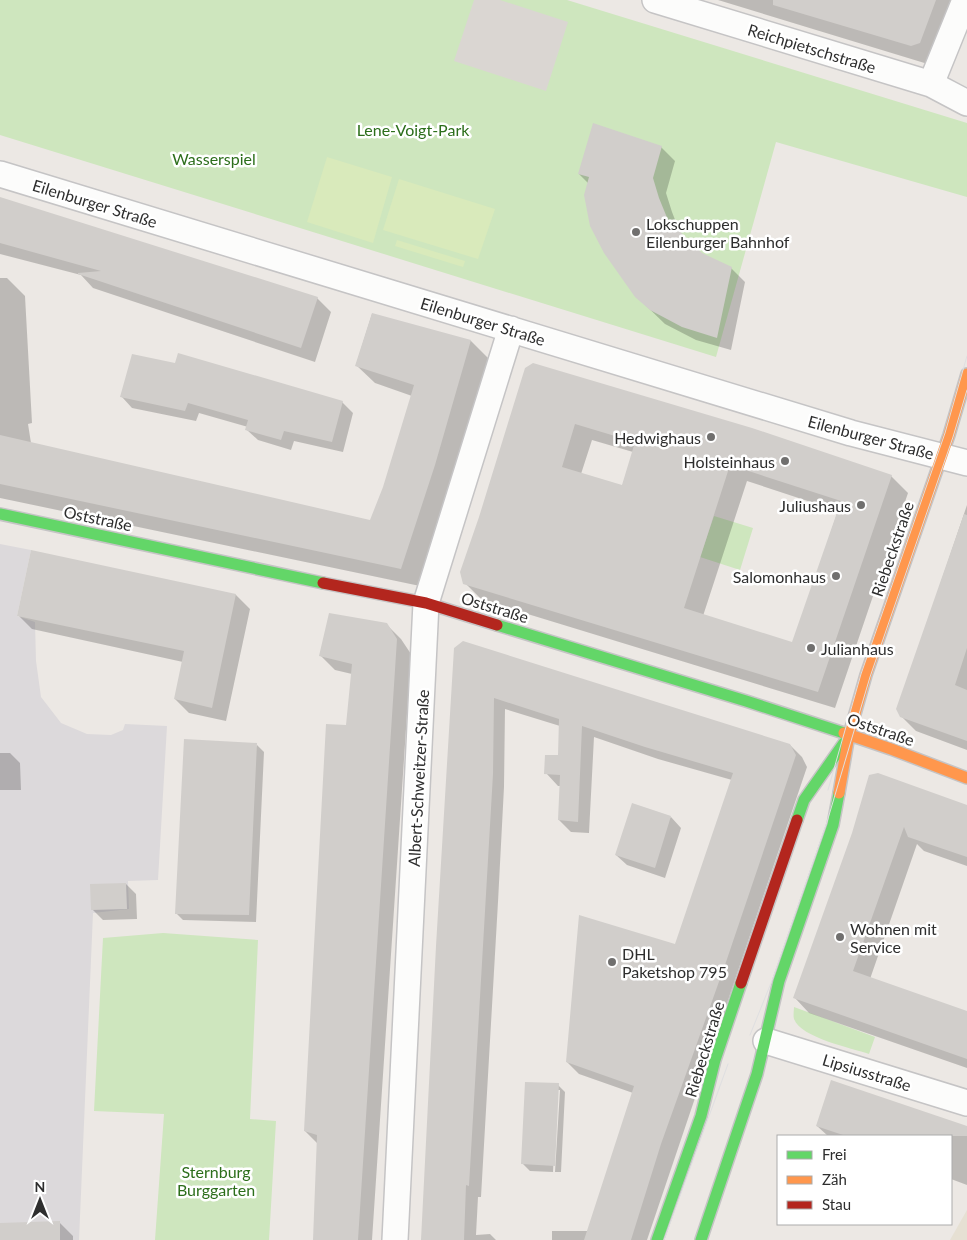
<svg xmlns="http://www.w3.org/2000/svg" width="967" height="1240" font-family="Lato,sans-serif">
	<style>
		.industrial { fill: #dcd9db }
		.education { fill: #e6e0d3 }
		.green { fill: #cee6be }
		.pitch { fill: #d9eabb }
		.plaza { fill: #dad6d2 }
		.shadow { fill: #0003; fill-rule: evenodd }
		.building { fill: #d1cecb; fill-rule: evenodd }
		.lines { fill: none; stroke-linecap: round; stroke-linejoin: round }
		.street-casing { stroke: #c5c4c5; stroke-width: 28 }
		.fast-casing { stroke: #c5c4c5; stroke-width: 14 }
		.slow-casing { stroke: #c5c4c5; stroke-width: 14 }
		.jam-casing { stroke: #c5c4c5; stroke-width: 14 }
		.street { stroke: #fcfcfb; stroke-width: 25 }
		.fast { stroke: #63d668; stroke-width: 11 }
		.slow { stroke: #ff974d; stroke-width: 11 }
		.jam { stroke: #b3261e; stroke-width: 11 }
		.tram { stroke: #dfdfe1; stroke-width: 1 }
		.poi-dot { fill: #706f6e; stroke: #fff; stroke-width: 2 }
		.labels { text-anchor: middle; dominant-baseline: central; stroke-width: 5; stroke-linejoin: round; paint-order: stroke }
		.street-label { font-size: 16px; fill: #2e2e2e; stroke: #fff }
		.park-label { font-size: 16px; fill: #2c6e1b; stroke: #fff }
		.poi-label { font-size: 16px; fill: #2e2e2e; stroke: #fff; text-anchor: start }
	</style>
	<rect width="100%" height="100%" fill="#ece8e4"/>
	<path class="industrial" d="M0 544 31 550 17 616 35 622 36 661 41 697 61 723 87 734 111 735 123 730 125 724 167 726 158 880 128 881 129 909 93 913 79 1240H0Z"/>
	<path class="education" d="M967 1210V1240H950Z"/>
	<path class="green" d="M0 0H567L967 123V197L776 142 716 357 0 135Z
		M714 516 753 528 740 570 700 557Z
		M163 933 258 940 250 1119 276 1121 269 1240H155L164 1114 94 1111 103 938Z
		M794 1007 875 1037 869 1054C852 1048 801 1038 794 1019 793 1016 794 1010 794 1007Z"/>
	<path class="pitch" d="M327 157 392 177 373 243 307 222Z
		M399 179 495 209 478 259 383 230Z
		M397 240 465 261 463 267 395 246Z"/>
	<path class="plaza" d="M474 0H500L568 22 546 91 454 61Z"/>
	<path class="shadow" d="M718 0H963L931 65Z
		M661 147 675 161 666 193 672 212 681 235 702 255 731 268 745 282 731 350 696 340 665 324 636 296 588 183 579 174Z
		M0 198 317 298 331 312 315 362 93 288 81 275 0 254Z
		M0 278H7L25 296 32 423 28 424 31 443 371 521 384 487 412 396 375 383 356 365 372 314 471 341 489 359 420 586 0 498Z
		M176 365 342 402 353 413 343 452 294 441 291 450 258 440 247 430 248 427 199 413 196 421 132 408 122 397Z
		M526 369 891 476 908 493 835 708 482 600 465 583ZM592 440 633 452 622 487 581 474ZM747 481 838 511 793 644 703 616Z
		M967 505V750L916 731 901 716 898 709Z
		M32 552 236 595 250 609 226 721 189 713 175 699 183 662 32 629 18 615Z
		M386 624 401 639 411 654 372 1240H315L318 1144 305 1131 352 674 335 670 321 656Z
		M455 649 790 745 802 757 807 767 647 1240H552V1231H588L633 1093 579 1074 567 1062 676 945 732 780 658 759 594 737 589 833 571 832 559 820 561 786H558L546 773 559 757 560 726 505 709 504 787 498 902 481 1197H478L476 1235 490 1234 496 1240H422Z
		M257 745 264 752 256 922 183 920 176 913Z
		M0 753H10L20 763 21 790H0Z
		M967 806V866L924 851 917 844 870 979 967 1013V1068L809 1013 795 998 853 833Z
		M671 817 681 828 665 878 627 865 616 855Z
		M126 884 136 894 137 919 103 920 92 909Z
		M558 1085 565 1092 561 1172H555L560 1090H557L553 1172 530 1171 523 1164Z
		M817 1126 967 1127V1185L951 1179V1136H828Z
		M59 1222 73 1236V1240H0V1224Z"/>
	<path class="building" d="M773 0H936L920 43 911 46 773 5Z
		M593 123 662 146 653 178 659 198 668 220 702 253 732 267 717 338 682 327 650 310 635 297 604 253 590 226 584 195 589 177 578 174Z
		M0 197 318 297 301 348 78 274V273L101 271 0 243Z
		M372 313 471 340 435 465 401 569 0 484V435L370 520 383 487 414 385 355 366Z
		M178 353 343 401 332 442 284 431 281 440 245 430 248 420 188 403 185 411 120 397 132 354 175 363Z
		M533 363 752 428 892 475 818 692 463 584 460 572 479 517 525 368ZM575 424 635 442 622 485 562 467ZM730 465 841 501 792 642 684 608Z
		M964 514 967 515V648L955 685 967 690V741L900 717 896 709Z
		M31 550 236 594 212 708 174 699 184 651 17 616Z
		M329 613 387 623 397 639 358 1240H313L317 1135 304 1131 326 724 346 725 352 664 319 656Z
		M463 641 790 744 796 755 726 962 661 1144 631 1240H584L634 1086 566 1062 579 915 675 944 733 773 645 747 582 726 578 822 558 820 560 775 544 774 545 755H558L559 719 494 698 493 774 469 1186 466 1185 464 1240H421L436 946 454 648Z
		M184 739 257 743 249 915 175 914Z
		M878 773 967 805V857L908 837 904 827 853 971 967 1011V1059L793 998 852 833 869 775Z
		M632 803 671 816 655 868 615 855Z
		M126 883 127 909 91 910 90 884Z
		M831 1080 967 1126V1136H846L816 1126Z
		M525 1082 559 1083 555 1166 521 1164Z
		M60 1221V1240H0V1223Z"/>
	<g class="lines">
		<defs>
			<path id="street" d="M655 0 931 84 967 103
				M931 84 965 0
				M0 174 851 433 967 463
				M766 1041 967 1103
				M395 1240 426 603 511 329"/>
			<path id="fast" d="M0 514 323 583
				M497 625 746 701 844 733
				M797 820 804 800 844 743
				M657 1240 701 1116 715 1060 741 983
				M701 1240 757 1074 779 981 833 825 839 793"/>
			<path id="slow" d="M844 733 891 749 967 778
				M839 793 849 735 866 675 949 435 967 374"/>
			<path id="jam" d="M323 583 426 603 497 625
				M741 983 797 820"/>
		</defs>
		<use href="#street" class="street-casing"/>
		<use href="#fast" class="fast-casing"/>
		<use href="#slow" class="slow-casing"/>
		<use href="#jam" class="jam-casing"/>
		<use href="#street" class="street"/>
		<use href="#fast" class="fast"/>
		<use href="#slow" class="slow"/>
		<use href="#jam" class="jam"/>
		<path class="tram" d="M828 790 861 674 945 433 967 356
			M750 1035 773 978 827 822 870 677 953 437 967 390
			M664 1240 728 1064"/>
	</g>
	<g class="poi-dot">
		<circle cx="636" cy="232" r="5"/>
		<circle cx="711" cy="437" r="5"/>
		<circle cx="785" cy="461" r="5"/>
		<circle cx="861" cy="505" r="5"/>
		<circle cx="836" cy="576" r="5"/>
		<circle cx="811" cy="648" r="5"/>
		<circle cx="840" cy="937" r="5"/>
		<circle cx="612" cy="962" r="5"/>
	</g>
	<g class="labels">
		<g class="street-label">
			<text transform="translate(812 48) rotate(17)">Reichpietschstraße</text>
			<text transform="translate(95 203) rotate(17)">Eilenburger Straße</text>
			<text transform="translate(483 321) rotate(17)">Eilenburger Straße</text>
			<text transform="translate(871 437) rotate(15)">Eilenburger Straße</text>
			<text transform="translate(98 518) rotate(12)">Oststraße</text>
			<text transform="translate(892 549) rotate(-71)">Riebeckstraße</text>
			<text transform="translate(495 607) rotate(17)">Oststraße</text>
			<text transform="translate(881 729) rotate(19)">Oststraße</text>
			<text transform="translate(418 778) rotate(-87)">Albert-Schweitzer-Straße</text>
			<text transform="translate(704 1049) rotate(-73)">Riebeckstraße</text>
			<text transform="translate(867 1072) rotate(17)">Lipsiusstraße</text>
		</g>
		<g class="park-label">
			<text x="413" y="129">Lene-Voigt-Park</text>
			<text x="214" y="158">Wasserspiel</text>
			<text x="216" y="1171">Sternburg<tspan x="216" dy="18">Burggarten</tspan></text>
		</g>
		<g class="poi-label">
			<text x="646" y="223">Lokschuppen<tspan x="646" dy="18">Eilenburger Bahnhof</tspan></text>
			<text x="701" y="437" text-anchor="end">Hedwighaus</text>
			<text x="775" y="461" text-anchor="end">Holsteinhaus</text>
			<text x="851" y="505" text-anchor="end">Juliushaus</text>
			<text x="826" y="576" text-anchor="end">Salomonhaus</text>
			<text x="821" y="648">Julianhaus</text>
			<text x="850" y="928">Wohnen mit<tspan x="850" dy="18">Service</tspan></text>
			<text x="622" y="953">DHL<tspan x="622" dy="18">Paketshop 795</tspan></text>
		</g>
	</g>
	<rect x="777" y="1135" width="175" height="90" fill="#ffffff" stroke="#ababab"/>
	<rect x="787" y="1151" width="25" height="8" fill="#63d668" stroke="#ababab"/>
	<text x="822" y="1160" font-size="15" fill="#2e2e2e">Frei</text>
	<rect x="787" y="1176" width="25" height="8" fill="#ff974d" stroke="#ababab"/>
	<text x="822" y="1185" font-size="15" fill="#2e2e2e">Zäh</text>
	<rect x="787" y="1201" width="25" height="8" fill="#b3261e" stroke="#ababab"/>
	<text x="822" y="1210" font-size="15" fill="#2e2e2e">Stau</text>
	<g transform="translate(40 1200)" stroke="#ffffff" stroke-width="4" paint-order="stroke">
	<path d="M0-4L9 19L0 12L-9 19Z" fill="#2e2e2e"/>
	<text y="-8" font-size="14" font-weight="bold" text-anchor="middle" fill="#2e2e2e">N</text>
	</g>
</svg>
